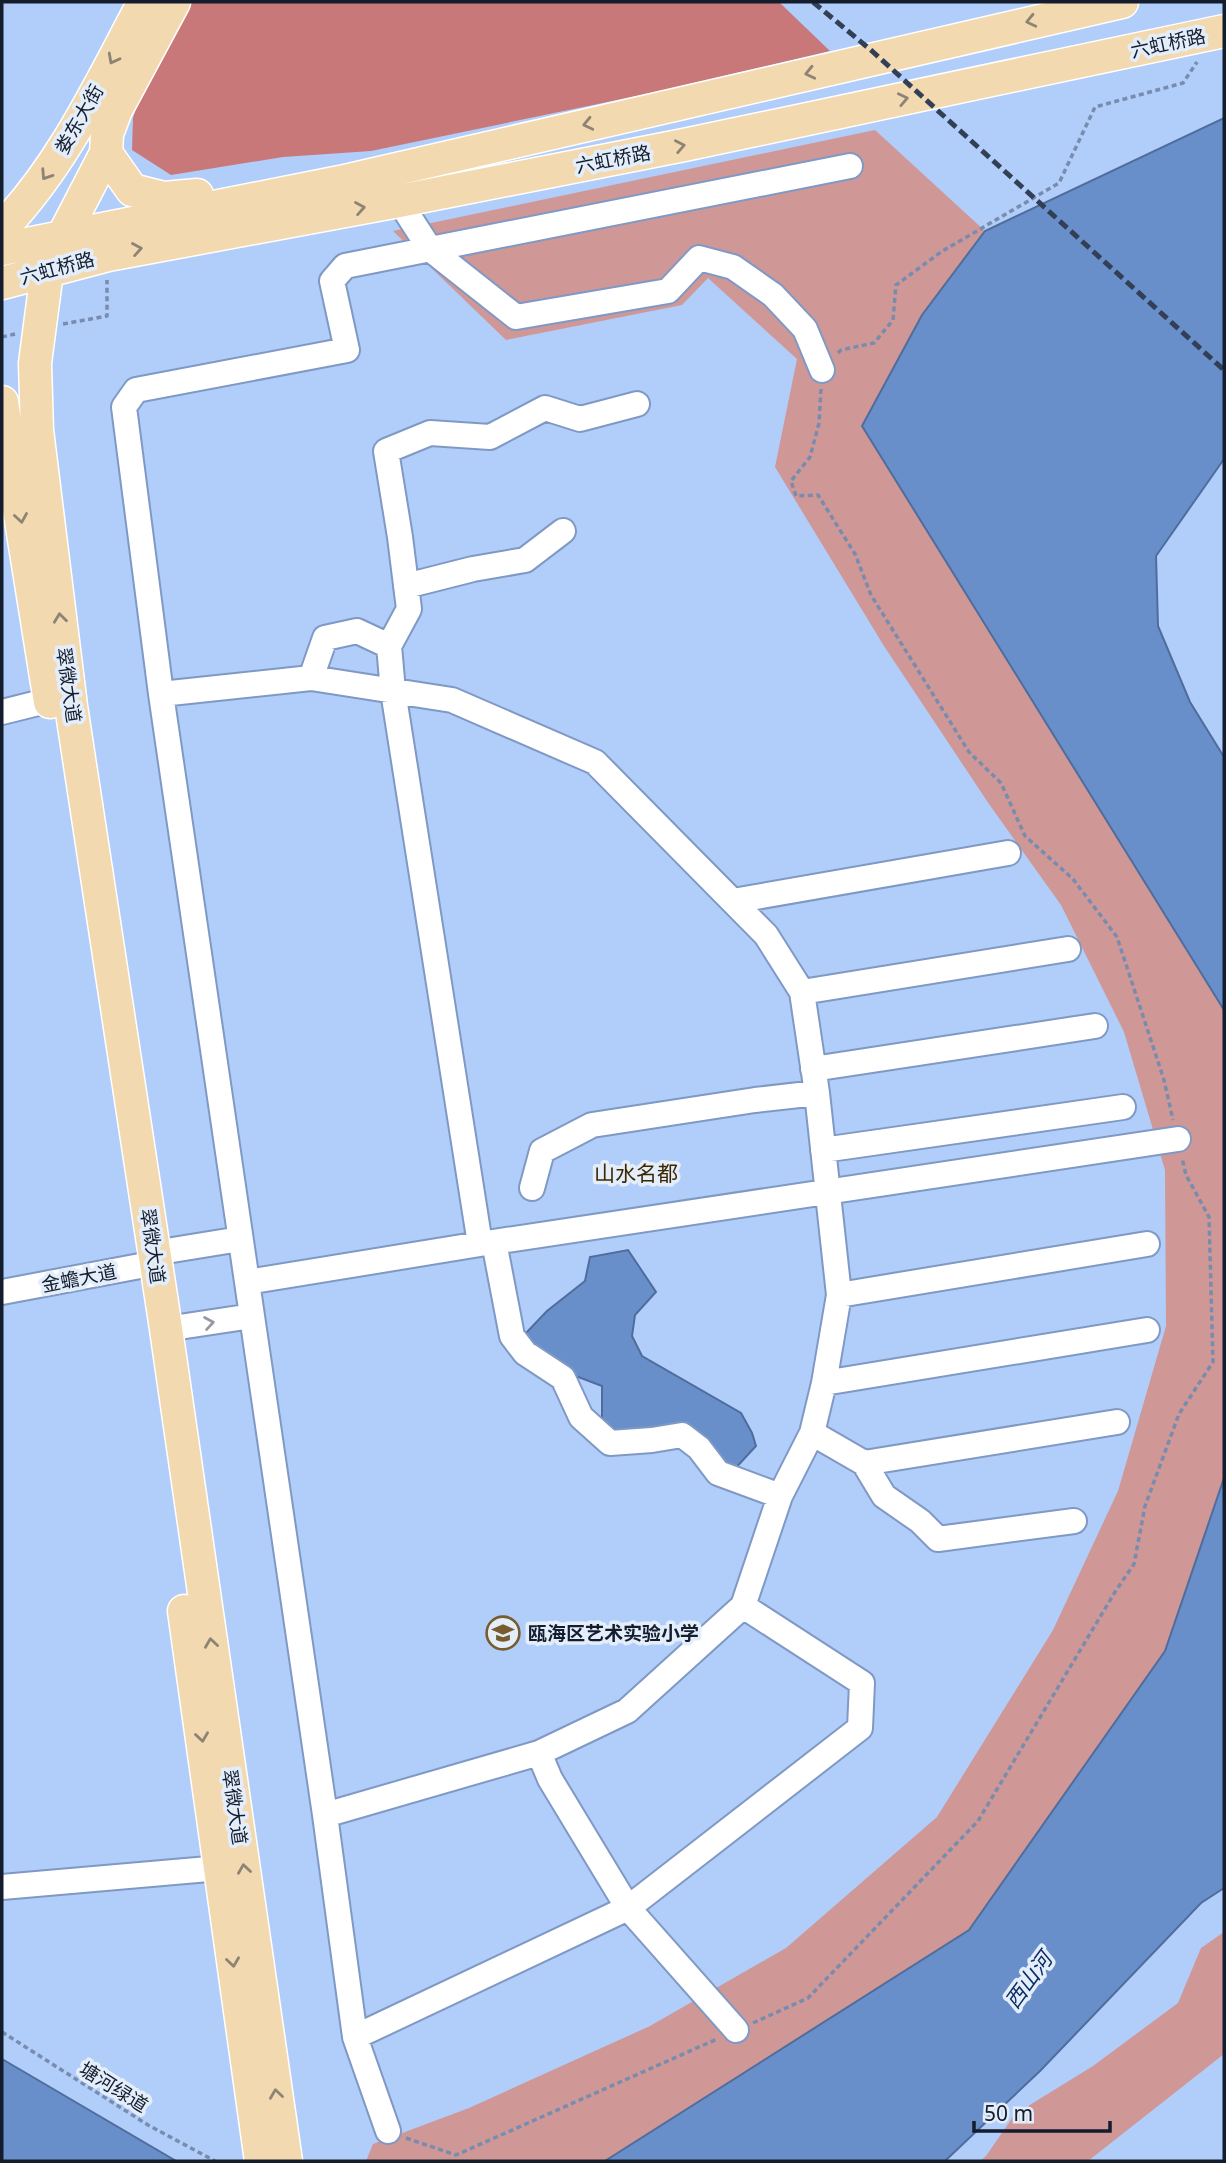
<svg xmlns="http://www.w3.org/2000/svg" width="1226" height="2163" font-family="'Noto Sans','Noto Sans SC',sans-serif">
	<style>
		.green { fill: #d09797 }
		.forest { fill: #c87879 }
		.water { fill: #698fcb; stroke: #4f6d9c; stroke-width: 2 }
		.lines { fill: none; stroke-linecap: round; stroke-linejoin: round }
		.minor-casing { stroke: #7f99c4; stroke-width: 28 }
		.major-casing { stroke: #fff; stroke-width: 35 }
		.path { stroke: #778cae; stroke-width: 3.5; stroke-dasharray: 5 3.5; stroke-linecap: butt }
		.minor { stroke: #fff; stroke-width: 24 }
		.major { stroke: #f2d9b0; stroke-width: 32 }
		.rail { stroke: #323f55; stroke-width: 5; stroke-dasharray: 10 5; stroke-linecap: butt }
		.oneway { stroke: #8e8475 }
		.oneway2 { stroke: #9599a0 }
		.labels { text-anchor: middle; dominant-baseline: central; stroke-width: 7; stroke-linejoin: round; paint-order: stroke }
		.street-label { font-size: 19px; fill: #131d2d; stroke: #e4edfa }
		.poi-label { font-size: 19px; font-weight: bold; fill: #131d2d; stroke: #e4edfa; text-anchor: start }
		.neighbourhood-label { font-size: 21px; fill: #3a2700; stroke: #e4edfa }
		.water-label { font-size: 21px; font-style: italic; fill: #092c62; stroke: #e4edfa }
	</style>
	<rect width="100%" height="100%" fill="#b1cdf9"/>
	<path class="green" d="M875 130 985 231 922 315 862 426 1224 1010V1478L1165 1651 969 1930 605 2161H366L373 2144 469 2108 650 2026 786 1948 937 1817 1053 1630 1118 1491 1166 1326 1165 1170 1124 1032 1061 905 989 804 884 646 775 467 797 359 708 278 682 305 506 340 393 231Z
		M1224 1932V2054L1088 2161H980L986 2156 1015 2114 1093 2066 1178 2003 1201 1948Z"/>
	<path class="forest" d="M191 2H779L830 51 651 93 371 151 283 157 171 175 132 150 133 118 140 95Z"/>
	<path class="water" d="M1224 118V459L1156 556 1158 626 1190 702 1224 757V1010L862 426 922 315 985 231Z
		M628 1250 656 1292 635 1315 632 1336 642 1356 741 1413 752 1433 756 1446 732 1472 685 1441 659 1448 602 1424V1386L557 1369 525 1334 547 1311 585 1281 590 1257Z
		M1224 1478V1888L1201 1903 1040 2071 945 2161H605L969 1930 1165 1651Z
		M2 2059 176 2161H2Z"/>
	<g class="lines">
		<defs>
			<path id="minor" d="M399 201 430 249 516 317 668 291 699 258 733 267 773 295 805 329 822 370
				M406 586 473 569 525 560 563 531
				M311 678 325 638 357 631 389 646
				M161 694 311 678 452 700 595 762 766 935 802 992 817 1093 839 1295 824 1383 812 1433 780 1496 743 1606 627 1711 539 1753 325 1815
				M2 712 50 700
				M733 901 1008 853
				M802 992 1068 949
				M813 1069 1095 1026
				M823 1150 1123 1107
				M532 1188 542 1151 592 1125 755 1100 817 1093
				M494 1242 512 1336 525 1353 563 1378 581 1417 610 1443 652 1440 682 1435 699 1448 718 1473 780 1496
				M480 1244 1178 1139
				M154 1253 240 1239
				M247 1282 480 1244 393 691 389 646 409 609 400 537 386 451 430 433 490 437 545 408 580 419 637 404
				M2 1292 156 1263
				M839 1295 1147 1244
				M166 1329 252 1316
				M824 1383 1147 1330
				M812 1433 864 1463 1117 1422
				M864 1463 884 1496 920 1521 938 1539 1074 1521
				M539 1753 550 1779 628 1908 736 2030
				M2 1887 220 1868
				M355 2037 628 1908 860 1728 862 1683 743 1606
				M388 2131 355 2037 325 1815 161 694 124 407 136 390 347 350 332 281 345 266 850 166"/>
			<path id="major" d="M174 2 116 110 107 134 106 153 63 236 47 272 35 363 37 430 71 706 166 1329 286 2161
				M106 153 132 190 164 198 197 195
				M2 228C64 164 102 80 144 2
				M2 249 340 182 1122 2
				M2 283 108 255 399 201 684 145 1224 31
				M2 402 50 702
				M184 1611 261 2161"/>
		</defs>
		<use href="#minor" class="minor-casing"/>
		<use href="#major" class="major-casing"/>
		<path class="path" d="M63 324 107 316V280
			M2 337 15 334
			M838 353 841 350 874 343 893 320 896 285 941 252 1059 183 1095 107 1183 83 1197 62
			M821 389 819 423 810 457 791 481 796 496 818 495 855 554 871 595 969 752 1001 783 1025 836 1073 879 1117 937 1164 1080 1173 1120
			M753 2023 808 1998 978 1821 1115 1592 1134 1564 1145 1506 1179 1414 1213 1362 1209 1217 1186 1175 1182 1158
			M2 2032 148 2125 215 2161
			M406 2138 456 2155 717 2039"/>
		<use href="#minor" class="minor"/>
		<use href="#major" class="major"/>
		<path class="rail" d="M813 2 872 51 1224 370"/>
	</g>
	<defs><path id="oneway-chevron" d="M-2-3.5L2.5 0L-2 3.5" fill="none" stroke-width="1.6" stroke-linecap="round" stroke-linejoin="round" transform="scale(1.75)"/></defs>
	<g class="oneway">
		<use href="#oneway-chevron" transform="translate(1031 21) rotate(167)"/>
		<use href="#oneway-chevron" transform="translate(113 59) rotate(118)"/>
		<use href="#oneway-chevron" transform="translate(810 73) rotate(167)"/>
		<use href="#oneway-chevron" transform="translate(903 99) rotate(-12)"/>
		<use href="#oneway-chevron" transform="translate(588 124) rotate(167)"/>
		<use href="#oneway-chevron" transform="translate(680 146) rotate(-11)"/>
		<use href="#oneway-chevron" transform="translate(46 175) rotate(123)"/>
		<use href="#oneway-chevron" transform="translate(360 208) rotate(-10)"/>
		<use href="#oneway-chevron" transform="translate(137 249) rotate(-10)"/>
		<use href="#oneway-chevron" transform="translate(21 518) rotate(81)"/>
		<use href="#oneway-chevron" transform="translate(60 618) rotate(-97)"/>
		<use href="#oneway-chevron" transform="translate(211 1643) rotate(-98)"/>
		<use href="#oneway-chevron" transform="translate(202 1737) rotate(82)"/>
		<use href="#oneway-chevron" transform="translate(244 1869) rotate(-98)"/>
		<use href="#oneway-chevron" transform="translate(233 1962) rotate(82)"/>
		<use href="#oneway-chevron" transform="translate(276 2094) rotate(-98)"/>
	</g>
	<use class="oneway2" href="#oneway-chevron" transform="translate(209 1323) rotate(-9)"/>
	<defs>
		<symbol id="school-ring" viewBox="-11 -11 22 22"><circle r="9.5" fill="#e4edfa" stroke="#765c2e" stroke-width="1.5"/><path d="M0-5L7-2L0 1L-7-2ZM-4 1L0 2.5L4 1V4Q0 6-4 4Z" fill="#765c2e"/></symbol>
	</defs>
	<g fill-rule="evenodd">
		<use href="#school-ring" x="484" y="1614" width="38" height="38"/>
	</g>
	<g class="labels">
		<g class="street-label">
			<text transform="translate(1168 43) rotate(-12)">六虹桥路</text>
			<text transform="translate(79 119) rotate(-60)">娄东大街</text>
			<text transform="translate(613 159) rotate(-11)">六虹桥路</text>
			<text transform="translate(57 268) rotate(-15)">六虹桥路</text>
			<text transform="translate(69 685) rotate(82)">翠微大道</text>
			<text transform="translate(153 1246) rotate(82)">翠微大道</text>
			<text transform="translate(79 1278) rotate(-11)">金蟾大道</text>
			<text transform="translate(235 1807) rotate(82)">翠微大道</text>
			<text transform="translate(114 2087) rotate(32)">塘河绿道</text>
		</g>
		<g class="poi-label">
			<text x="528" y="1633">瓯海区艺术实验小学</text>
		</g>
		<g class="neighbourhood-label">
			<text x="636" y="1173">山水名都</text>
		</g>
		<g class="water-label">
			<text transform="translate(1028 1980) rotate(-54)">西山河</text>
		</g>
	</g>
	<rect width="1226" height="2163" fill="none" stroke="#131d2d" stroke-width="7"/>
	<path d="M974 2121v10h136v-10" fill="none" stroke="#131d2d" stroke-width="3.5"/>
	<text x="984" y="2121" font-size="21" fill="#131d2d" stroke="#e4edfa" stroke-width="5" paint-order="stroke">50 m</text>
</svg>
